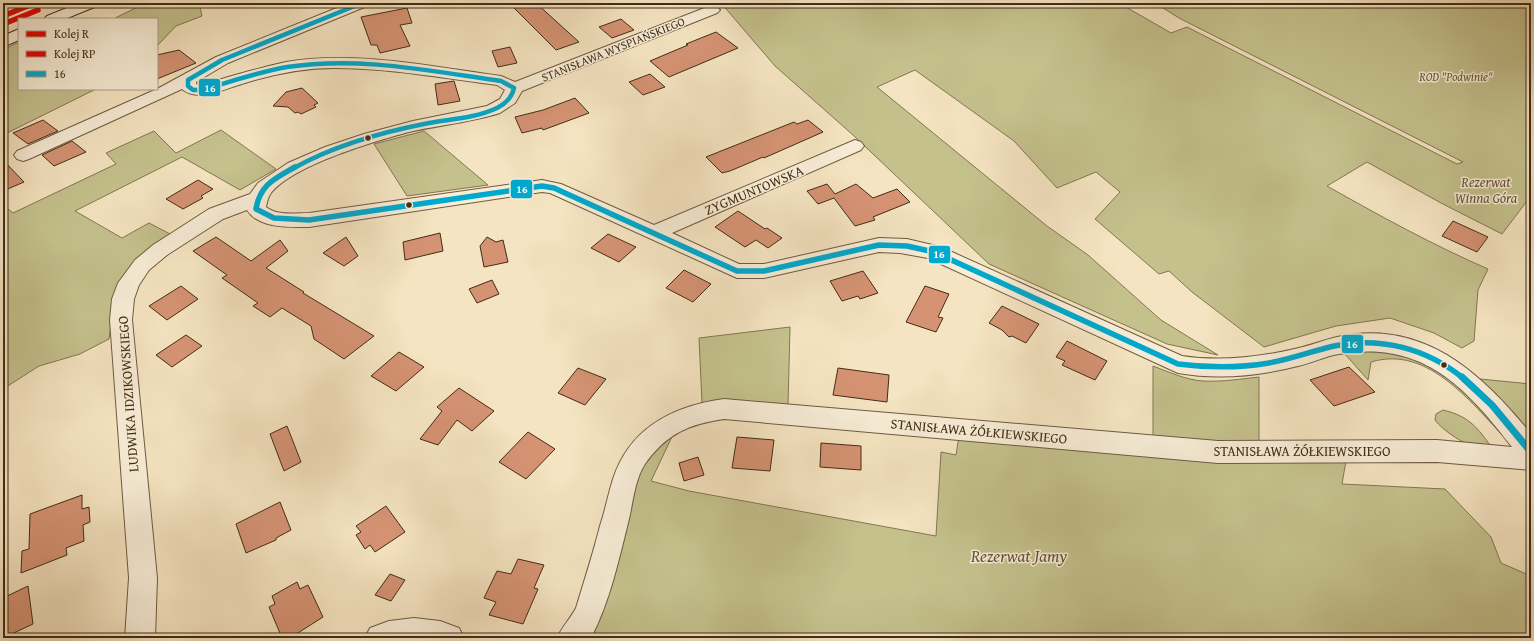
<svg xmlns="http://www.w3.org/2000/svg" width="1534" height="641" font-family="'Gentium Book Plus',serif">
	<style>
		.green { fill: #c4c18d; stroke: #837652 }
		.building { fill: #d59374; stroke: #422c16 }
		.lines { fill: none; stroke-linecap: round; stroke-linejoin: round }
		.street-casing { stroke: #6f5a41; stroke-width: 2 }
		.secondary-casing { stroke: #422c16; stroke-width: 2 }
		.street { fill: #f8edd7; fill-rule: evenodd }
		.secondary { fill: #f8edd7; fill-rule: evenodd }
		.bus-1-far2-casing { stroke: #f8edd7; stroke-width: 7 }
		.bus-1-far1-casing { stroke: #f8edd7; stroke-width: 8 }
		.bus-1-casing { stroke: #f8edd7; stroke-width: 10 }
		.bus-1-far2 { stroke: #00a9ce; stroke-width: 4.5 }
		.bus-1-far1 { stroke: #00a9ce; stroke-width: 5.5 }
		.bus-1 { stroke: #00a9ce; stroke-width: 7 }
		.rail-1-casing { stroke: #f8edd7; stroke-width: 8 }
		.rail-2-casing { stroke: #f8edd7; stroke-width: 8 }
		.rail-1 { stroke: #e50000; stroke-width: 5.5 }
		.rail-2 { stroke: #e50000; stroke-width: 5.5 }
		.bus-dot { fill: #422c16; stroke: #f8edd7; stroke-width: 1.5 }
		.labels { text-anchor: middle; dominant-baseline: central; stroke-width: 3; stroke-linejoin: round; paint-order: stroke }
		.far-street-label { font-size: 12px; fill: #422c16; stroke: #f8edd7 }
		.far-park-label { font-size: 12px; font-style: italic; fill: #625134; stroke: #f8edd7 }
		.park-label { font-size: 14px; font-style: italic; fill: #625134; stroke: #f8edd7 }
		.street-label { font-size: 14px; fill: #422c16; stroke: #f8edd7 }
		.near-park-label { font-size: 17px; font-style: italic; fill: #625134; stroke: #f8edd7 }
		.line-badge { stroke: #f8edd7; stroke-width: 1.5 }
		.badge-label { font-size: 11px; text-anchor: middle; font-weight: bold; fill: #fff }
	</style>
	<rect width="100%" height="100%" fill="#f5e4c1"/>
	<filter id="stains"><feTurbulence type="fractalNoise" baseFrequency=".005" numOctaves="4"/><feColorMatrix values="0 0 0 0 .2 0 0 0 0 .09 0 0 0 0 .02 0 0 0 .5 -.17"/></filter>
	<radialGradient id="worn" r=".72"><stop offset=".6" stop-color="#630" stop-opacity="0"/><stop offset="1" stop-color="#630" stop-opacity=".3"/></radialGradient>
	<path class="green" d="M146 3H199L202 16 176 26 157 46V19H113Z
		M721 3H1119L1171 33 1187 27 1457 164 1463 162 1179 18 1155 3H1531V202L1527 201 1502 234 1441 203 1367 162 1327 186C1380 216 1433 245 1488 269L1478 290 1474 341 1462 348 1434 333 1390 318 1336 326 1264 347 1192 292 1169 271 1159 274 1095 219 1120 192 1096 172 1057 188 1014 141 915 70 877 87 1047 226 1088 255 1161 320 1218 355 1167 344 989 264 853 135 775 66Z
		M19 42V89H96L3 135V50Z
		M221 130 276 169 240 190 182 157 75 211 122 238 149 223 172 235 115 295 109 339 80 354 39 366 3 389V205L13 213 116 164 106 153 154 131 176 153Z
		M424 131 488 185 407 196 374 144Z
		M790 327 788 406 702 403 699 338Z
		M1383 348 1429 362 1465 388 1510 443C1474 407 1430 344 1371 362L1368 380 1344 353Z
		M1153 366C1169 372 1186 380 1203 381 1222 382 1241 379 1259 377V447L1153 441Z
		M1480 379 1531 384V434L1514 413Z
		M1443 410C1469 416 1478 428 1492 448 1488 448 1484 449 1480 448 1467 447 1442 430 1435 420L1436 414Z
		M677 426 651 481 689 491 936 536 941 452 956 455 959 436 1347 455 1342 484 1445 489 1491 537 1501 563 1531 576V638H587L639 464Z"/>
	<path class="building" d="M509 3H536L579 42 556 50Z
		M407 8 412 23 400 25 410 46 380 53 377 45H371L361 17Z
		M621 19 634 30 612 38 599 27Z
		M716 32 738 48 669 77 650 61 688 45 686 44Z
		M510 47 517 63 498 67 492 51Z
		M179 50 196 63 157 79V55Z
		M650 74 665 87 643 95 629 82Z
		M454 81 460 101 438 105 435 84Z
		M302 88 318 103 314 105 316 107 301 114 298 112 295 113 288 107 273 106 286 92Z
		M575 98 589 113 543 130 542 128 522 133 515 117 543 110Z
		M43 120 58 131 28 144 13 133Z
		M808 120 823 132 764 158 763 157 730 171 722 173 706 157 794 122 797 124Z
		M72 141 86 152 54 166 42 155Z
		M3 160 24 182 3 191Z
		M198 180 213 189 201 196 203 198 183 209 166 199Z
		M827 184 835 194 856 184 873 198 897 189 910 202 873 217 875 220 855 226 834 198 818 204 807 191Z
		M738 211 765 229 767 228 782 238 768 248 756 240 745 247 715 227Z
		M1453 221 1488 237 1477 252 1442 236Z
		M440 233 443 251 405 260 403 242Z
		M608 234 636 247 619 262 591 248Z
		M216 237 251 261 280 240 288 251 266 268 304 292 303 293 374 336 344 359 314 339 311 326 282 308 270 317 253 306 258 303 222 278 227 275 193 251Z
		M346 237 358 256 344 266 323 253Z
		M487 237 496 242 503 240 508 262 484 267 480 246Z
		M684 270 711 284 693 302 666 288Z
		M863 271 878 293 860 299 858 296 842 301 830 281Z
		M492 280 499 294 477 303 469 289Z
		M181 286 198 299 167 320 149 306Z
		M925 286 949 294 938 317 943 318 936 332 906 322Z
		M1002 306 1039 324 1026 343 1012 336 1009 337 1002 330 989 323Z
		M186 335 202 346 172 367 156 355Z
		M1067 341 1107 361 1095 380 1062 365 1065 361 1056 357Z
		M399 352 424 367 396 391 371 376Z
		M1349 367 1375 392 1334 406 1310 380Z
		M578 368 606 379 585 405 558 393Z
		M838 368 889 375 887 402 833 395Z
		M459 388 494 411 472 431 457 420 438 445 420 439 442 411 437 407Z
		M287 426 301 462 284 471 270 434Z
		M528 432 555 449 526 479 499 462Z
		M737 437 774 440 770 471 732 468Z
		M821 443 861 446V470L820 467Z
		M698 457 704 475 684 481 679 463Z
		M82 495V509L89 507 90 522 83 525 84 541 66 548 67 555 21 573 22 551 29 549 30 514Z
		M280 502 291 530 276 538V540L246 553 236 524Z
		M386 506 405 532 375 552 370 545 365 549 356 535 361 532 356 526Z
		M518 559 544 565 534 588 538 589 523 624 489 615 496 602 484 598 497 571 511 574Z
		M390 574 405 580 391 601 375 595Z
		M297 582 300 589 308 585 323 617 290 638H282L269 607 275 604 272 596Z
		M28 586 33 624 3 638V598Z"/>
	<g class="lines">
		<defs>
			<path id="street" d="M349 3H369L367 6 228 63 196 82V84L201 85C229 77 258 68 286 62 354 50 433 67 501 76L515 82 707 7 712 5 717 7 720 10 717 13 522 91 515 103 500 113C472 122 441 125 413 131 378 140 293 165 271 193 268 197 267 202 266 207 277 216 295 213 309 213L542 180 561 184 654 225 855 140 861 142 864 146 861 150 672 233 739 264H764L879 238 907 239 941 247 1182 356C1220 362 1261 357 1299 348 1312 345 1324 340 1337 337 1422 318 1481 372 1531 434V470L1437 462 1218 463 724 419C689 424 666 434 645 464 635 479 633 502 629 519 619 559 610 601 591 638H557C562 627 570 619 576 608 584 581 593 554 600 526 605 511 608 495 613 479 630 427 673 406 724 399L1218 441 1437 440 1512 447C1465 386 1422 340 1339 354 1325 356 1312 363 1298 366 1259 376 1218 380 1178 373L928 258 900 253 879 252 764 278H737L550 193 542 192 309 227C289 227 259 229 247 210L223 219 167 255 149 270 139 285 134 299 132 320 157 578 155 638H125L129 578 110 320 112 299 118 283 135 260 153 245 209 209 250 194 258 183 288 163 325 147 364 134 413 121 487 106 500 99 505 90 497 85C443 78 388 68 334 68 304 68 274 74 245 83 227 88 198 103 182 89L29 159 23 161 17 159 14 155 17 151 157 89 216 57Z
				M414 618 440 621 459 628 464 638H365L370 628 389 621Z"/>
			<path id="secondary" d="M79 3H99L97 6 65 19H44L47 16Z
				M19 29V40L3 47V36Z"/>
		</defs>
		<use href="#street" class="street-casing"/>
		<use href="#secondary" class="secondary-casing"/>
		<use href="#street" class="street"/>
		<use href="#secondary" class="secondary"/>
		<defs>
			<path id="bus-1-far2" d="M294 168C335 145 382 132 429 123 451 119 476 118 497 108 505 104 512 97 514 88L501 81C430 71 358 56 287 67 258 72 230 82 202 90H193L188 86V80L222 60 362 3"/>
			<path id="bus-1-far1" d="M295 167C276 178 260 184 256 209L274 218 309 220 542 186 554 188 737 271H764L879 245 907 246 934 252 1178 364C1209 368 1239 368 1269 363 1292 359 1312 351 1334 346 1381 336 1427 349 1463 378"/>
			<path id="bus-1" d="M1462 377 1492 405 1531 452"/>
		</defs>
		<use href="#bus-1-far2" class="bus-1-far2-casing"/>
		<use href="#bus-1-far1" class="bus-1-far1-casing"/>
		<use href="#bus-1" class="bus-1-casing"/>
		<use href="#bus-1-far2" class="bus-1-far2"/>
		<use href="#bus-1-far1" class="bus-1-far1"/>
		<use href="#bus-1" class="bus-1"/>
		<defs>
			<path id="rail-1" d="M3 16 35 3"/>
			<path id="rail-2" d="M6 23 38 10"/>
		</defs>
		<use href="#rail-1" class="rail-1-casing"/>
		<use href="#rail-2" class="rail-2-casing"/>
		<use href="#rail-1" class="rail-1"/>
		<use href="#rail-2" class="rail-2"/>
	</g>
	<g class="bus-dot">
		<circle cx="368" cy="138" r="3.5"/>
		<circle cx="409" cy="205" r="3.5"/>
		<circle cx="1444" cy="365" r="3.5"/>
	</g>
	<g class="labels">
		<g class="far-street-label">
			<text transform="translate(613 49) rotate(-22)">STANISŁAWA WYSPIAŃSKIEGO</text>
		</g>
		<g class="far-park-label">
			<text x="1456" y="76">ROD "Podwinie"</text>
		</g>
		<g class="park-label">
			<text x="1486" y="182">Rezerwat<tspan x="1486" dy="16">Winna Góra</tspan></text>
		</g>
		<g class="street-label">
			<text transform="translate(754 190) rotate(-23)">ZYGMUNTOWSKA</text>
			<text transform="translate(128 394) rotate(-94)">LUDWIKA IDZIKOWSKIEGO</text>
			<text transform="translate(979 431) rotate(5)">STANISŁAWA ŻÓŁKIEWSKIEGO</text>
			<text x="1302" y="451">STANISŁAWA ŻÓŁKIEWSKIEGO</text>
		</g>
		<g class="near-park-label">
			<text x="1019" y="555">Rezerwat Jamy</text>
		</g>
	</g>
	<g class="line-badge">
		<rect x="198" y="78" width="23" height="19" rx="4" fill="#00a9ce"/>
		<rect x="510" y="179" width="23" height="20" rx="4" fill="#00a9ce"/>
		<rect x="928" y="245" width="23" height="19" rx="4" fill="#00a9ce"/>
		<rect x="1341" y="334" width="23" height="20" rx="4" fill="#00a9ce"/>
	</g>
	<g class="badge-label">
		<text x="210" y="92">16</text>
		<text x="522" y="193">16</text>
		<text x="939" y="258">16</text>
		<text x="1352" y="348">16</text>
	</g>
	<rect width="1534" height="641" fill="none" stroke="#f5e4c1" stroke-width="16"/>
	<rect x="4" y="4" width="1526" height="633" fill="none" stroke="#422c16" stroke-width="2"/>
	<rect x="8" y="8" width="1518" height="625" fill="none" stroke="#422c16"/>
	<rect x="18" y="18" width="140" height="72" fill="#f8edd7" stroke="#afa08a"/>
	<rect x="26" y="31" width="20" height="6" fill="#e50000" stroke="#afa08a"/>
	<text x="54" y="38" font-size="12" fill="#422c16">Kolej R</text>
	<rect x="26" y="51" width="20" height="6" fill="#e50000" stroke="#afa08a"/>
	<text x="54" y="58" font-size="12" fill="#422c16">Kolej RP</text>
	<rect x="26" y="71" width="20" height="6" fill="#00a9ce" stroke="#afa08a"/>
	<text x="54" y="78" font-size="12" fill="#422c16">16</text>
	<rect width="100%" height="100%" filter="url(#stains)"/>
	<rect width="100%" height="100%" fill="url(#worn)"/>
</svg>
